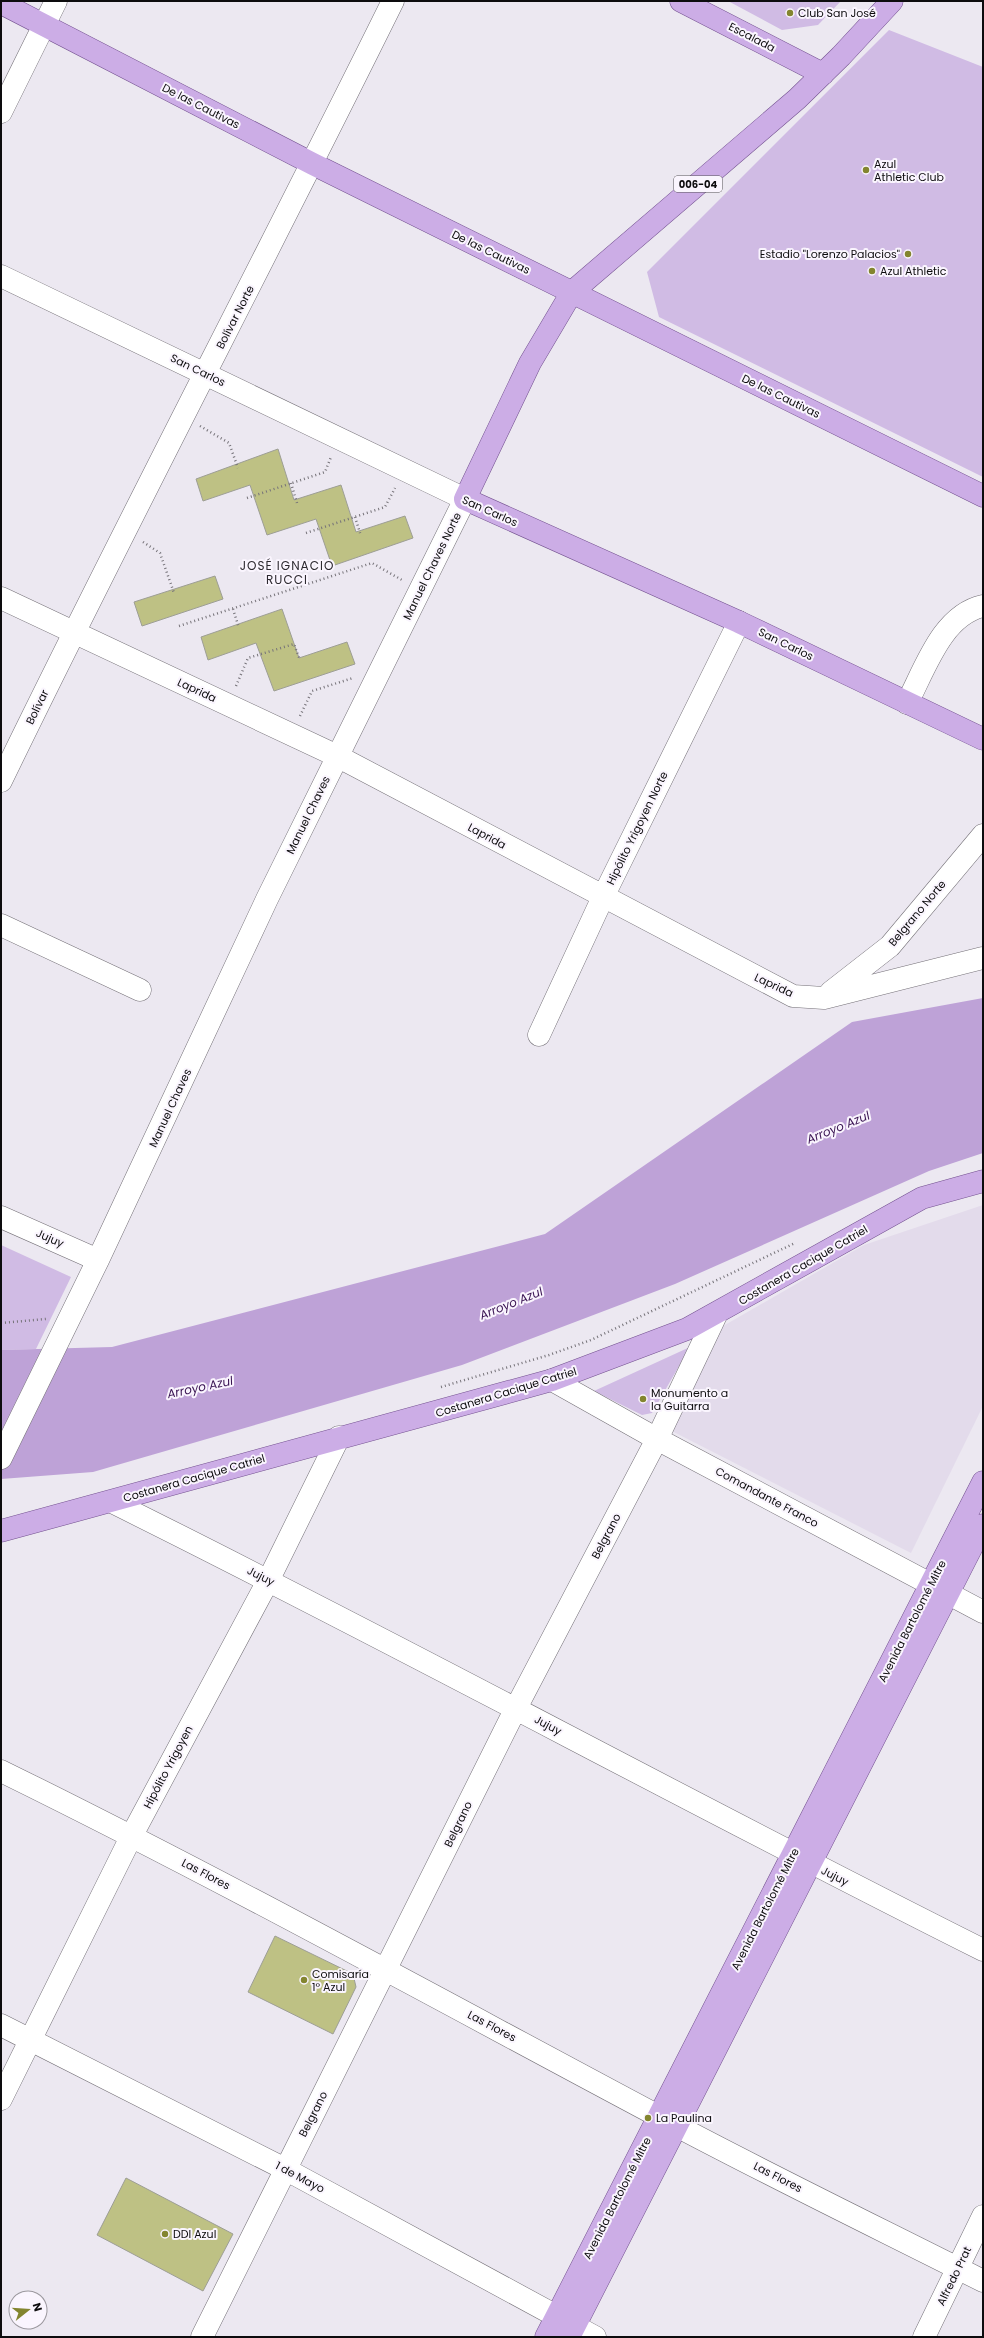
<svg xmlns="http://www.w3.org/2000/svg" width="984" height="2338" font-family="Poppins,sans-serif">
	<style>
		.built { fill: #e3dbeb }
		.green { fill: #d0bbe4 }
		.water { fill: #bea2d7 }
		.building { fill: #bec184; stroke: #9d9e95 }
		.lines { fill: none; stroke-linecap: round; stroke-linejoin: round }
		.minor-casing { stroke: #747077; stroke-width: 23 }
		.major-casing { stroke: #73518f; stroke-width: 23 }
		.path { stroke: #767379; stroke-width: 2.5; stroke-dasharray: 1 3; stroke-linecap: butt }
		.minor { stroke: #fff; stroke-width: 22 }
		.major { stroke: #ccade6; stroke-width: 22 }
		.poi-dot { fill: #83852f; stroke: #faf5fe; stroke-width: 1.5 }
		.labels { text-anchor: middle; dominant-baseline: central; stroke-width: 4; stroke-linejoin: round; paint-order: stroke }
		.shield { fill: #faf5fe; stroke: #545256; stroke-width: 1 }
		.shield-label { font-size: 10px; font-weight: bold; fill: #0d0c0e }
		.poi-label { font-size: 11px; fill: #0d0c0e; stroke: #faf5fe; text-anchor: start }
		.street-label { font-size: 11px; fill: #0d0c0e; stroke: #faf5fe }
		.neighbourhood-label { font-size: 12px; letter-spacing: 1px; fill: #2c292f; stroke: #faf5fe }
		.water-label { font-size: 12px; font-style: italic; fill: #3a1453; stroke: #faf5fe }
	</style>
	<rect width="100%" height="100%" fill="#ece8f1"/>
	<path class="built" d="M983 1205V1406L911 1553 666 1428 718 1329 864 1245Z"/>
	<path class="green" d="M728 1H841L818 25 782 30Z
		M889 30 983 67V477L659 317 647 272Z
		M1 1245 71 1277 36 1349 1 1350Z
		M690 1347 652 1413 642 1415 594 1391Z"/>
	<path class="water" d="M983 998V1153L929 1171 675 1284 462 1365 93 1472 1 1479V1350L112 1347 545 1234 852 1022Z"/>
	<path class="building" d="M278 449 294 500 341 485 356 532 405 516 413 538 332 566 316 519 267 535 250 485 203 501 196 479Z
		M215 576 223 599 142 626 134 602Z
		M282 609 299 658 347 642 355 664 274 691 256 643 208 660 201 637Z
		M275 1936 353 1974 356 1987 333 2034 248 1992Z
		M126 2178 233 2234 203 2291 97 2235Z"/>
	<g class="lines">
		<defs>
			<path id="minor" d="M1 112 56 1
				M1 276 465 499 267 899 98 1260 1 1458
				M1 598 337 756 793 996 824 998 983 958
				M907 703C925 669 942 615 983 606
				M1 781C128 519 264 262 393 1
				M1 925 140 990
				M831 992 890 946 983 835
				M539 1035 603 897 739 622
				M1 1217 98 1260
				M552 1380 657 1439 983 1612
				M112 1502C405 1647 691 1804 983 1950
				M1 1771C229 1883 451 2006 675 2125 777 2179 880 2229 983 2281
				M1 2025 285 2169 595 2337
				M1 2099 132 1835 269 1579 339 1437
				M202 2337 516 1708 657 1439 717 1313
				M924 2337 983 2216"/>
			<path id="major" d="M681 1 823 74
				M892 1 841 56 797 99 572 292 530 363 465 499 739 622 983 739
				M1 3 313 164 983 496
				M1 1531 552 1380 687 1329 922 1198 983 1181
				M546 2337 983 1482
				M569 2337 983 1525"/>
		</defs>
		<use href="#minor" class="minor-casing"/>
		<use href="#major" class="major-casing"/>
		<path class="path" d="M200 426 229 443 238 468
			M291 483 297 503
			M247 498 325 472 331 457
			M355 517 361 536
			M306 533 385 507 395 488
			M143 542 160 553 174 593
			M233 609 239 628
			M179 626 372 563 402 580
			M236 686 248 658 294 644 300 660
			M300 716 312 691 353 678
			M1 1323 46 1319
			M441 1387 549 1355 591 1340 795 1243"/>
		<use href="#minor" class="minor"/>
		<use href="#major" class="major"/>
	</g>
	<g class="poi-dot">
		<circle cx="790" cy="13" r="4"/>
		<circle cx="866" cy="170" r="4"/>
		<circle cx="908" cy="254" r="4"/>
		<circle cx="872" cy="271" r="4"/>
		<circle cx="643" cy="1399" r="4"/>
		<circle cx="304" cy="1980" r="4"/>
		<circle cx="648" cy="2118" r="4"/>
		<circle cx="165" cy="2234" r="4"/>
	</g>
	<g class="labels">
		<rect class="shield" x="674" y="176" width="48" height="16" rx="3"/>
		<g class="shield-label">
			<text x="698" y="184">006-04</text>
		</g>
		<g class="poi-label">
			<text x="798" y="13">Club San José</text>
			<text x="874" y="164">Azul<tspan x="874" dy="13">Athletic Club</tspan></text>
			<text x="900" y="254" text-anchor="end">Estadio "Lorenzo Palacios"</text>
			<text x="880" y="271">Azul Athletic</text>
			<text x="651" y="1393">Monumento a<tspan x="651" dy="13">la Guitarra</tspan></text>
			<text x="312" y="1974">Comisaría<tspan x="312" dy="13">1° Azul</tspan></text>
			<text x="656" y="2118">La Paulina</text>
			<text x="173" y="2234">DDI Azul</text>
		</g>
		<g class="street-label">
			<text transform="translate(752 37) rotate(27)">Escalada</text>
			<text transform="translate(201 106) rotate(27)">De las Cautivas</text>
			<text transform="translate(491 252) rotate(26)">De las Cautivas</text>
			<text transform="translate(235 317) rotate(-63)">Bolívar Norte</text>
			<text transform="translate(198 370) rotate(26)">San Carlos</text>
			<text transform="translate(781 396) rotate(26)">De las Cautivas</text>
			<text transform="translate(490 511) rotate(24)">San Carlos</text>
			<text transform="translate(432 566) rotate(-64)">Manuel Chaves Norte</text>
			<text transform="translate(786 644) rotate(26)">San Carlos</text>
			<text transform="translate(197 690) rotate(25)">Laprida</text>
			<text transform="translate(37 707) rotate(-64)">Bolívar</text>
			<text transform="translate(308 815) rotate(-64)">Manuel Chaves</text>
			<text transform="translate(637 828) rotate(-64)">Hipólito Yrigoyen Norte</text>
			<text transform="translate(487 836) rotate(28)">Laprida</text>
			<text transform="translate(917 913) rotate(-50)">Belgrano Norte</text>
			<text transform="translate(774 985) rotate(25)">Laprida</text>
			<text transform="translate(170 1108) rotate(-65)">Manuel Chaves</text>
			<text transform="translate(50 1238) rotate(24)">Jujuy</text>
			<text transform="translate(803 1265) rotate(-30)">Costanera Cacique Catriel</text>
			<text transform="translate(506 1392) rotate(-17)">Costanera Cacique Catriel</text>
			<text transform="translate(194 1478) rotate(-16)">Costanera Cacique Catriel</text>
			<text transform="translate(767 1497) rotate(28)">Comandante Franco</text>
			<text transform="translate(606 1536) rotate(-62)">Belgrano</text>
			<text transform="translate(261 1576) rotate(27)">Jujuy</text>
			<text transform="translate(912 1621) rotate(-63)">Avenida Bartolomé Mitre</text>
			<text transform="translate(548 1725) rotate(28)">Jujuy</text>
			<text transform="translate(168 1767) rotate(-62)">Hipólito Yrigoyen</text>
			<text transform="translate(458 1824) rotate(-64)">Belgrano</text>
			<text transform="translate(206 1874) rotate(28)">Las Flores</text>
			<text transform="translate(835 1876) rotate(27)">Jujuy</text>
			<text transform="translate(765 1909) rotate(-63)">Avenida Bartolomé Mitre</text>
			<text transform="translate(492 2026) rotate(28)">Las Flores</text>
			<text transform="translate(313 2114) rotate(-63)">Belgrano</text>
			<text transform="translate(300 2177) rotate(28)">1 de Mayo</text>
			<text transform="translate(778 2177) rotate(27)">Las Flores</text>
			<text transform="translate(617 2198) rotate(-63)">Avenida Bartolomé Mitre</text>
			<text transform="translate(954 2276) rotate(-64)">Alfredo Prat</text>
		</g>
		<g class="neighbourhood-label">
			<text x="287" y="565">JOSÉ IGNACIO<tspan x="287" dy="14">RUCCI</tspan></text>
		</g>
		<g class="water-label">
			<text transform="translate(838 1127) rotate(-22)">Arroyo Azul</text>
			<text transform="translate(511 1303) rotate(-22)">Arroyo Azul</text>
			<text transform="translate(200 1387) rotate(-12)">Arroyo Azul</text>
		</g>
	</g>
	<rect width="984" height="2338" fill="none" stroke="#0d0c0e" stroke-width="4"/>
	<g transform="translate(28 2310) rotate(73)"><circle r="19" fill="#faf5fe" stroke="#9b989e"/>
	<path d="M0-3L7 15L0 10L-7 15Z" fill="#83852f"/>
	<text y="-6" font-size="11" font-weight="bold" text-anchor="middle" fill="#0d0c0e">N</text>
	</g>
</svg>
